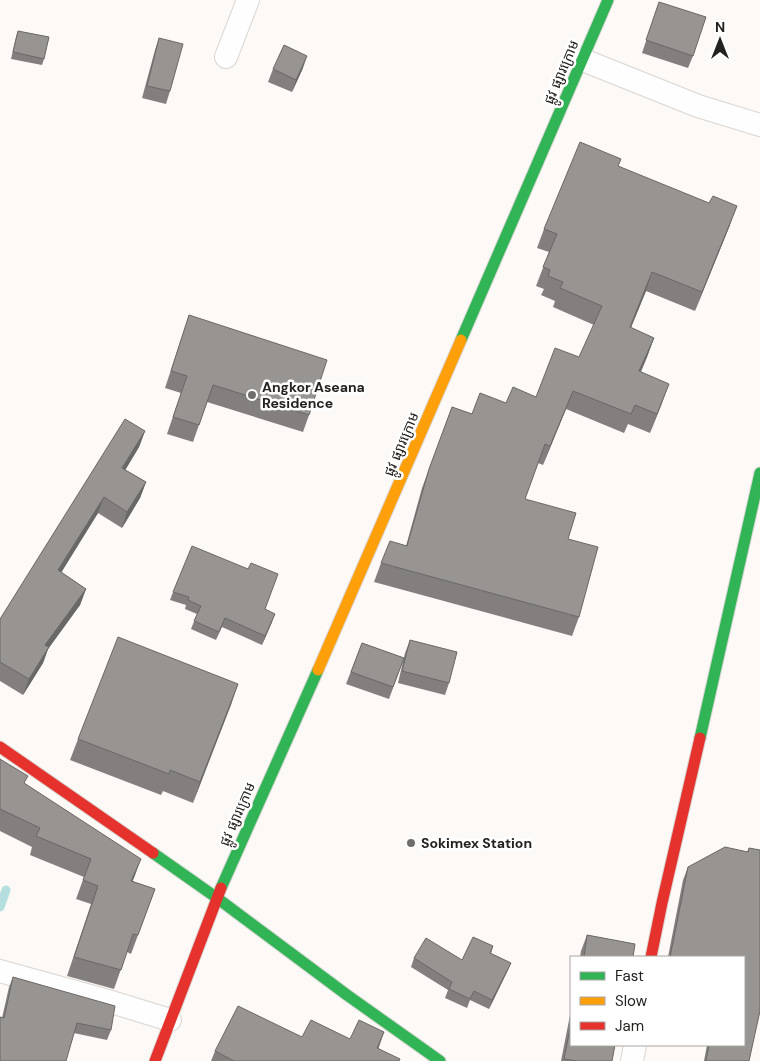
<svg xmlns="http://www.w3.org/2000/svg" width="760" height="1061" font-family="'DM Sans','Noto Sans Khmer',sans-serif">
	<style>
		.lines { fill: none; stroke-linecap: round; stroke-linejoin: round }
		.stream { stroke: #b5dede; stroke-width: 9 }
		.street-casing { stroke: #d8d5d2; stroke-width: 24 }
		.fast-casing { stroke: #d8d5d2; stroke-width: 13 }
		.slow-casing { stroke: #d8d5d2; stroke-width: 13 }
		.jam-casing { stroke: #d8d5d2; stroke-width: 13 }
		.street { stroke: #fffefe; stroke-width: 22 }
		.fast { stroke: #30b455; stroke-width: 11 }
		.slow { stroke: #ff9f0a; stroke-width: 11 }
		.jam { stroke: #e5322d; stroke-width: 11 }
		.wall { fill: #827f7e }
		.shaded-wall { fill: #6a6866 }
		.building { fill: #979492; stroke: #6a6866 }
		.poi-dot { fill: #706d6a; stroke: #fff; stroke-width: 2 }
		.labels { text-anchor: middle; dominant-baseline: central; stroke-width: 5; stroke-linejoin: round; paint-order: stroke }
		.street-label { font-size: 14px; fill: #24211e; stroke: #fff }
		.poi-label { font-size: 14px; font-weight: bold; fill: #24211e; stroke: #fff; text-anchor: start }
	</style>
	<rect width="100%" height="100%" fill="#fcf9f6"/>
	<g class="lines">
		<path class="stream" d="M0 907 6 890"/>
		<defs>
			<path id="street" d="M226 57 248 0
				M583 60 698 106 760 125
				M0 971 105 1000 170 1020
				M632 1061 635 1045"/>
			<path id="fast" d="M461 340 608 0
				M700 738 760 473
				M153 853 217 898 347 995 440 1061
				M221 888 318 670"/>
			<path id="slow" d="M318 670 461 340"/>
			<path id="jam" d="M0 747 153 853
				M651 957 662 903 700 738
				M155 1061 221 888"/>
		</defs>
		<use href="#street" class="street-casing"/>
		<use href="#fast" class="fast-casing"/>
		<use href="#slow" class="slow-casing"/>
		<use href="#jam" class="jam-casing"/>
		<use href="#street" class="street"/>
		<use href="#fast" class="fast"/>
		<use href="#slow" class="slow"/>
		<use href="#jam" class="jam"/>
	</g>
	<path class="wall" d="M659 2 693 56 688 68 642 53Z
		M18 31 44 59 42 65 11 59 16 37Z
		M159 38 170 91 166 104 142 98 155 50Z
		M303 68 292 92 268 82 273 69Z
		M618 166 730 225 695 311 646 291 631 328 654 338 647 357 641 372 662 403 650 433 628 424 624 433 566 409 543 465 538 463 525 499 568 539 579 617 572 636 374 582 381 563 406 546 422 488 452 407 472 414 506 403 536 397 579 357 594 325 553 307 555 301 541 295 544 289 536 286 549 252 537 248 544 229Z
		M189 315 309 415 303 432 207 402 193 442 167 434 181 393 165 388Z
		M145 431 139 447 125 470 146 482 140 498 122 528 98 513 61 572 86 589 80 605 48 649 43 663 23 695 0 681V619Z
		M173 592 265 609 272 622 262 645 222 627 216 640 191 629 197 614 185 609 186 605 170 600Z
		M410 640 449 683 445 695 398 683 405 653Z
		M362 643 404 658 389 699 346 684Z
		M238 684 193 803 163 791 161 795 70 760 78 739Z
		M0 759 25 784 132 881 155 889 131 954 127 952 114 989 67 976 91 904 76 899 84 877 30 855 32 847 0 831Z
		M749 848V1061H704L707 1045H744V957H668L683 880 688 867 747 852Z
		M587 935 633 957H580L581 951Z
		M493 946 491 954 511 963 507 972 489 1009 470 1000 467 1008 445 998 448 990 411 967 414 958 462 960Z
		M13 977 111 1030 107 1040 2 1018 9 987Z
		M571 1010V1045L612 1061H561Z
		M302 1037 350 1039 378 1048 399 1061H211L215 1051Z"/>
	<path class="shaded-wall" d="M307 56 303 68 292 92 296 80Z
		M737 206 730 225 695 311 702 292Z
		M652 272 646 291 623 346 630 327Z
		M654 338 647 357 632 390 639 371Z
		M669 384 662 403 650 433 657 414Z
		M573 391 566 409 543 465 550 446Z
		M145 431 139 447 117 484 122 468Z
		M146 482 140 498 122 528 127 512Z
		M104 497 98 513 53 586 58 570Z
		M86 589 80 605 48 649 43 663 23 695 29 679 45 645Z
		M275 614 272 622 262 645 265 636Z
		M238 684 231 705 193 803 200 782Z
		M141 859 134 878 124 900 131 881Z
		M511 963 507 972 489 1009 492 1000Z
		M384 1032 379 1047 372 1061 377 1048Z"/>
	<path class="building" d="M659 2 706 17 693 56 646 40Z
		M18 31 49 37 44 59 13 52Z
		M159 38 183 44 170 91 147 86Z
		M284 45 307 56 296 80 273 69Z
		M580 142 621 159 618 166 709 203 713 196 737 206 702 292 652 272 630 327 654 338 639 371 669 384 657 414 635 405 631 414 573 391 550 446 545 444 525 499 576 513 568 539 598 547 579 617 381 563 390 541 407 546 429 469 452 407 472 414 480 393 506 403 513 387 536 397 555 348 579 357 602 306 560 288 563 282 548 276 550 270 543 267 557 234 544 229Z
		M189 315 327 360 309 415 213 385 199 425 173 417 187 376 171 371Z
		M125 419 145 431 122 468 146 482 127 512 104 497 58 570 86 589 45 645 49 647 29 679 0 662V619Z
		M192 546 248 569 251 563 278 574 265 609 275 614 265 636 225 618 219 632 194 621 201 606 188 600 189 597 173 592Z
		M118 637 238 684 200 782 170 770 169 774 78 739Z
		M410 640 457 652 449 683 402 671Z
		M362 643 404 658 393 687 351 672Z
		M0 759 28 776 24 783 141 859 131 881 155 889 138 935 133 934 121 970 74 957 98 886 83 880 91 859 36 836 40 828 0 809Z
		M725 847 748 852 749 848 760 850V1011L749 1061H706L709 1045H744V957H670L688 867Z
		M587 935 635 944 633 957H584Z
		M473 937 493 946 490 953 511 963 492 1000 474 991 470 999 449 989 452 982 414 958 426 938 462 960Z
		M13 977 115 1006 111 1030 77 1023 66 1061H0V1017L4 1018Z
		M238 1006 302 1037 311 1020 350 1039 359 1020 384 1032 377 1048 400 1059 399 1061H234L215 1051Z
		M571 1024V1045H615L612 1061H577L564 1059Z"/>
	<g class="poi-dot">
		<circle cx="252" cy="395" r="5"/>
		<circle cx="411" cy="843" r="5"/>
	</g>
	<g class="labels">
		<g class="street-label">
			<text transform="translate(561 72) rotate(-67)">ផ្លូវ ផ្សារក្រោម</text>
			<text transform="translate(401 444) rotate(-67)">ផ្លូវ ផ្សារក្រោម</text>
			<text transform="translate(237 814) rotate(-66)">ផ្លូវ ផ្សារក្រោម</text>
		</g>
		<g class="poi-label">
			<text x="262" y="387">Angkor Aseana<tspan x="262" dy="16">Residence</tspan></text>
			<text x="421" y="843">Sokimex Station</text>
		</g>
	</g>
	<rect x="570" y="956" width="175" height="90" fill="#ffffff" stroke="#a7a6a5"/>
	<rect x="580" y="972" width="25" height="8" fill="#30b455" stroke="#a7a6a5"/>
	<text x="615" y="981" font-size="15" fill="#24211e">Fast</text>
	<rect x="580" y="997" width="25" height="8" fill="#ff9f0a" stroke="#a7a6a5"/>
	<text x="615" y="1006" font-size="15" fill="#24211e">Slow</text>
	<rect x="580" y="1022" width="25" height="8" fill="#e5322d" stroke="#a7a6a5"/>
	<text x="615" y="1031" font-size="15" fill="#24211e">Jam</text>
	<g transform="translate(720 40)" stroke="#ffffff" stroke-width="4" paint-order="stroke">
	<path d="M0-4L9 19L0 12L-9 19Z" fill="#24211e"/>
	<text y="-8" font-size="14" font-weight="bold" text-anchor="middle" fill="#24211e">N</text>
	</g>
</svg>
